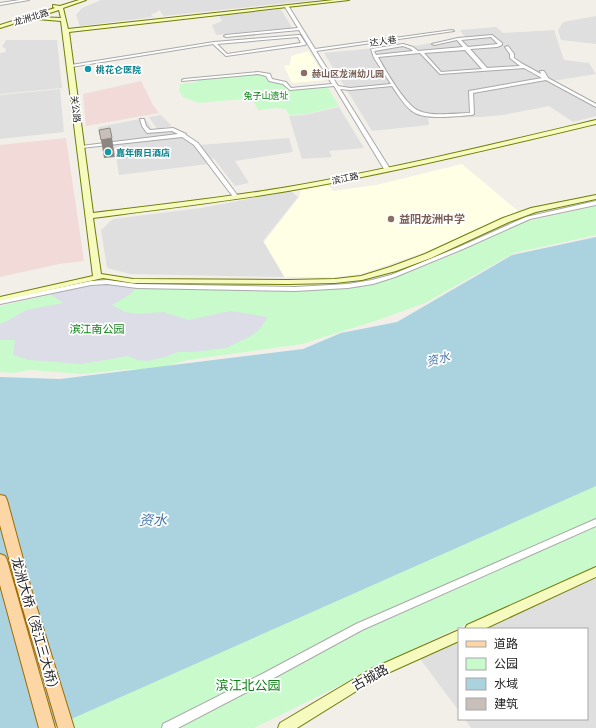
<svg xmlns="http://www.w3.org/2000/svg" width="596" height="728" font-family="Inter,'Noto Sans SC',sans-serif">
	<style>
		.residential { fill: #e0dfdf }
		.commercial { fill: #f2dad9 }
		.education { fill: #ffffe5 }
		.park { fill: #c8facc }
		.plaza { fill: #dddde8 }
		.water { fill: #aad3df }
		.lines { fill: none; stroke-linecap: round; stroke-linejoin: round }
		.street-casing { stroke: #a9a9a9; stroke-width: 2 }
		.secondary-casing { stroke: #707d05; stroke-width: 2 }
		.primary-casing { stroke: #a06b00; stroke-width: 2 }
		.street { fill: #fff; fill-rule: evenodd }
		.secondary { fill: #f7fabf; fill-rule: evenodd }
		.primary { fill: #fcd6a4; fill-rule: evenodd }
		.shaded-wall { fill: #8b8681 }
		.building { fill: #c7bfb8; stroke: #8b8681 }
		.culture-dot { fill: #0f9aa8; stroke: #fff; stroke-width: 1.5 }
		.education-dot { fill: #8d6e63; stroke: #fff; stroke-width: 1.5 }
		.labels { text-anchor: middle; dominant-baseline: central; stroke-width: 3.5; stroke-linejoin: round; paint-order: stroke }
		.far-street-label { font-size: 9px; fill: #222; stroke: #fff }
		.far-culture-label { font-size: 9px; font-weight: bold; fill: #0d838f; stroke: #fff; text-anchor: start }
		.far-education-label { font-size: 9px; font-weight: bold; fill: #785e54; stroke: #fff; text-anchor: start }
		.far-park-label { font-size: 9px; fill: #0c8416; stroke: #fff }
		.education-label { font-size: 11px; font-weight: bold; fill: #785e54; stroke: #fff; text-anchor: start }
		.park-label { font-size: 11px; fill: #0c8416; stroke: #fff }
		.water-label { font-size: 12px; font-style: italic; fill: #4a7aab; stroke: #fff }
		.near-street-label { font-size: 13px; fill: #222; stroke: #fff }
		.near-park-label { font-size: 13px; fill: #0c8416; stroke: #fff }
		.near-water-label { font-size: 14px; font-style: italic; fill: #4a7aab; stroke: #fff }
	</style>
	<rect width="100%" height="100%" fill="#f2efe9"/>
	<path class="residential" d="M101 0H316L164 16 159 10 156 13 151 14 153 17 80 26 76 15 82 8Z
		M281 9 292 28 216 35 212 25 222 21 219 15Z
		M596 16V44L561 40 558 30 563 22Z
		M496 27 503 33 554 30 564 60 589 63 596 74 547 82 596 108V116L573 122 549 106 503 115 480 117 428 118 429 125 372 131 324 53 404 45 414 46 465 37 460 30Z
		M6 40H57L62 88 0 94V53L6 52 5 48 2 47Z
		M60 89 64 132 0 139V95Z
		M339 107 364 148 329 151 332 157 302 159 289 116 304 115Z
		M161 115 172 126 157 129 149 117Z
		M145 118 153 131 173 128 188 138 196 146 208 164 119 175 114 145 102 146 98 127Z
		M289 138 293 152 235 161 249 183 235 186 215 160 208 156 199 145Z
		M291 191 298 197 263 241 284 277 130 274 107 268 101 230 113 219 201 208Z
		M596 578V728H471L465 719H587V629H480Z
		M459 638V711L418 656Z"/>
	<path class="commercial" d="M141 81 153 105 159 113 86 126 83 94Z
		M66 138 84 261 59 264 0 277V145Z"/>
	<path class="education" d="M309 51 326 80 292 83 284 66 290 65 291 56Z
		M462 164 518 211 425 252 361 274 336 277H285L264 242 299 197 301 190 328 185 333 191 376 185Z"/>
	<path class="park" d="M257 74 266 76 268 81 284 84 287 90 327 86 339 106 306 114 289 115 286 109 276 108 258 110 252 98 199 103 183 97 179 90 180 84 197 82 198 80Z
		M596 206V235L514 253 425 303 378 320 302 344 188 360 156 369H129L83 374 30 370 14 373 0 372V306L90 286 110 285 149 289 284 290 341 289 366 285 396 277 452 255 524 222Z
		M596 483V567L440 636 254 728H28Z"/>
	<path class="plaza" d="M105 283 136 288 129 295 112 305 125 312 139 314 163 312 189 320 230 311 268 317 259 330 249 337 226 348 194 352H178L165 357 147 361 137 360 128 356 81 364 29 360 13 355 15 340H0V324L9 320 26 310 63 303 49 293 88 284Z"/>
	<path class="water" d="M596 237V486L51 728H0V377L60 379 303 349 341 333 397 322 512 255Z"/>
	<g class="lines">
		<defs>
			<path id="street" d="M20 0H29L0 5V3Z
				M287 6 289 7 315 49 452 30 454 31 316 51 338 86 350 88 391 84 374 58 371 49 403 44 413 47 418 51 463 47 457 40 434 45 432 44 458 38 492 35 502 43V45L497 47 470 49 487 68 520 66 510 58V54L505 47 508 46 514 54V58L521 63 541 74 540 71H544L548 78 596 104V107L546 80 473 93 474 114 472 115C456 116 430 120 415 113 406 108 398 95 392 86L350 90 340 89 390 169 387 171 384 169 334 86 290 90 283 84 269 81 266 76 258 74 182 81V80L184 79 258 72 270 74 272 79 286 82 291 88 332 84 299 30 226 37 224 36 226 35 298 28 285 7ZM491 37 498 44 468 47 461 40ZM403 46 411 49 413 51 376 55 374 51ZM465 50 482 69 441 72 424 53ZM420 53 440 74 524 68 542 78 469 91 470 113C456 113 432 117 419 111 406 106 385 70 378 57Z
				M299 35H300L306 44 305 45 226 56 213 44 71 67 69 66 71 65 214 42ZM298 37 301 43 227 54 217 44Z
				M140 119H144L146 126 150 130 173 128 186 134V135L198 143 238 196V198H234L194 145 182 137 81 148 79 147 81 146 178 134 172 131 147 133 142 126Z
				M596 201V205L530 219 463 249 395 277 373 284 348 288 295 291 137 288 107 284 91 285 0 304V300L91 281 107 280 137 284 295 287 348 284 372 280 391 275 459 247 526 217Z
				M596 519V526L362 630 272 679 178 728H162L163 724 264 673 356 624Z"/>
			<path id="secondary" d="M79 0H86L63 8 68 29 334 0H349L69 32 93 213C158 205 223 198 288 187 391 169 494 144 596 120V124C494 148 392 173 288 191 224 202 158 209 93 218L101 274 133 279 288 280 335 279 361 276 390 267 425 254 503 218 531 208 596 195V199L536 212 509 222 431 258 396 271 362 280 335 283 288 284 133 283 103 278 0 301V297L93 276 61 21 37 19 35 17 0 28V25L55 8 53 7V5L60 6ZM59 10 61 18 37 17Z
				M596 567V577L484 629H465L467 625Z
				M459 630V641L379 677 297 728H278L280 723 371 669Z"/>
			<path id="primary" d="M0 495 5 496 7 500 32 592 74 728H58L18 592 0 525Z
				M0 554 5 556 7 560 55 728H39L0 585Z"/>
		</defs>
		<use href="#street" class="street-casing"/>
		<use href="#secondary" class="secondary-casing"/>
		<use href="#primary" class="primary-casing"/>
		<use href="#street" class="street"/>
		<use href="#secondary" class="secondary"/>
		<use href="#primary" class="primary"/>
	</g>
	<path class="shaded-wall" d="M112 138 115 157 104 158 101 140Z"/>
	<path class="building" d="M110 128 112 138 101 140 99 130Z"/>
	<g class="culture-dot">
		<circle cx="88" cy="69" r="4"/>
		<circle cx="108" cy="152" r="4"/>
	</g>
	<g class="education-dot">
		<circle cx="304" cy="73" r="4"/>
		<circle cx="391" cy="219" r="4"/>
	</g>
	<g class="labels">
		<g class="far-street-label">
			<text transform="translate(31 17) rotate(-17)">龙洲北路</text>
			<text transform="translate(383 41) rotate(-8)">达人巷</text>
			<text transform="translate(76 109) rotate(83)">关公路</text>
			<text transform="translate(345 178) rotate(-12)">滨江路</text>
		</g>
		<g class="far-culture-label">
			<text x="96" y="69">桃花仑医院</text>
			<text x="116" y="152">嘉年假日酒店</text>
		</g>
		<g class="far-education-label">
			<text x="312" y="73">赫山区龙洲幼儿园</text>
		</g>
		<g class="far-park-label">
			<text x="266" y="95">兔子山遗址</text>
		</g>
		<g class="education-label">
			<text x="399" y="219">益阳龙洲中学</text>
		</g>
		<g class="park-label">
			<text x="97" y="329">滨江南公园</text>
		</g>
		<g class="water-label">
			<text transform="translate(438 359) rotate(-14)">资水</text>
		</g>
		<g class="near-street-label">
			<text transform="translate(36 626) rotate(74)">龙洲大桥（资江三大桥）</text>
			<text transform="translate(370 677) rotate(-29)">古城路</text>
		</g>
		<g class="near-park-label">
			<text x="248" y="685">滨江北公园</text>
		</g>
		<g class="near-water-label">
			<text x="153" y="519">资水</text>
		</g>
	</g>
	<rect x="458" y="628" width="130" height="92" fill="#ffffff" stroke="#a7a7a7"/>
	<rect x="466" y="641" width="20" height="6" fill="#fcd6a4" stroke="#a7a7a7"/>
	<text x="494" y="648" font-size="12" fill="#222222">道路</text>
	<rect x="466" y="658" width="20" height="12" fill="#c8facc" stroke="#a7a7a7"/>
	<text x="494" y="668" font-size="12" fill="#222222">公园</text>
	<rect x="466" y="678" width="20" height="12" fill="#aad3df" stroke="#a7a7a7"/>
	<text x="494" y="688" font-size="12" fill="#222222">水域</text>
	<rect x="466" y="698" width="20" height="12" fill="#c7bfb8" stroke="#a7a7a7"/>
	<text x="494" y="708" font-size="12" fill="#222222">建筑</text>
</svg>
